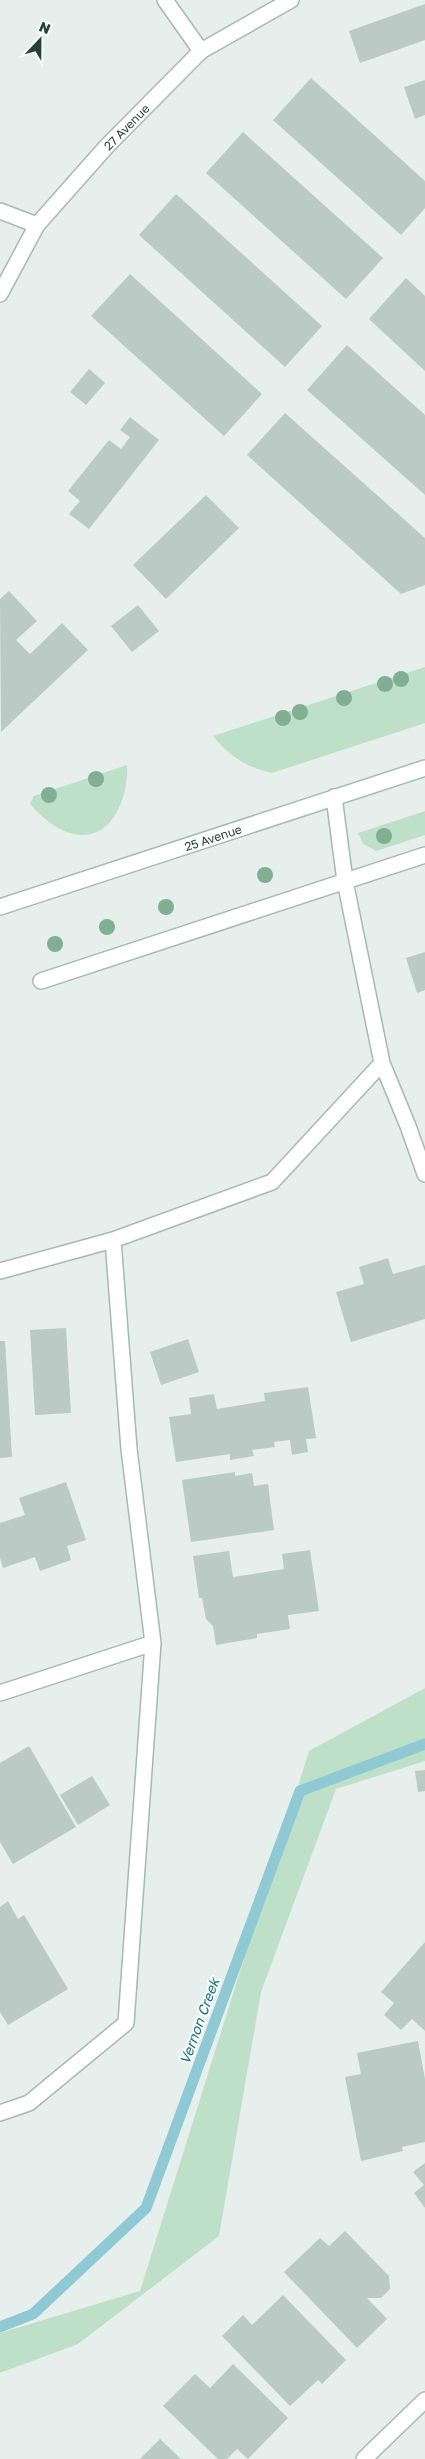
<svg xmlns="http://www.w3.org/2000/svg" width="425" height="2459" font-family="'Golos Text',sans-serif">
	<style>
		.green { fill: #bfe0c8 }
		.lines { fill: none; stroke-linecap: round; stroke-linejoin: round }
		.stream { stroke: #8ec9d4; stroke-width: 11 }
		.building { fill: #bbcac4 }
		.service-casing { stroke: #a8b8b2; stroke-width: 18 }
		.minor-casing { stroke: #a8b8b2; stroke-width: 18 }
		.tertiary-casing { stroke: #a8b8b2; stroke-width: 18 }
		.secondary-casing { stroke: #a4bbb3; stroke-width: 18 }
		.service { stroke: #fff; stroke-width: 15 }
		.minor { stroke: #fff; stroke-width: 15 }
		.tertiary { stroke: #fff; stroke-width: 15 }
		.secondary { stroke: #fff; stroke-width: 15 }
		.tree { fill: #80af93 }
		.labels { text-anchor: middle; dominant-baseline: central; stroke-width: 4.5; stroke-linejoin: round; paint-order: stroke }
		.street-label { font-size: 12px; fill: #24423a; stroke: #f7fbf9 }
		.water-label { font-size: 14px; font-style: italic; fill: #1c6f80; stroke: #f7fbf9 }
	</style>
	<rect width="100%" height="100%" fill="#e6efeb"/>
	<path class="green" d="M425 667V723L272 773C246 767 230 757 213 736Z
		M127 765C129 792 115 836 82 835 62 835 42 818 30 804L34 796Z
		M425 811V835L376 851 363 844 358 833Z
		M425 1688V1761L336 1789 261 1992 219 2236 78 2344 0 2373V2333L140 2291 309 1751Z"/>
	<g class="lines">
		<path class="stream" d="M0 2327 33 2314 146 2208 300 1791 425 1744"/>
	</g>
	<path class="building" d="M425 4V40L360 63 349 31Z
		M311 78 425 181V208L401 235 273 120Z
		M425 80V115L415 119 404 87Z
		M243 132 383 258 346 299 206 173Z
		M176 194 322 326 285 367 139 235Z
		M130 274 262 394 224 436 91 316Z
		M406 278 425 296V371L369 319Z
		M347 345 425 415V495L307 390Z
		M89 369 105 383 86 405 70 392Z
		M285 413 425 538V585L401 594 247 455Z
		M130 417 159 440 89 529 69 514 80 501 68 491 109 440 121 449 130 437 120 430Z
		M206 495 239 528 166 599 133 565Z
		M9 591 37 621 16 640 30 654 62 623 88 650 1 732 0 599Z
		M138 605 159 631 132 652 111 626Z
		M425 952V990L417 993 406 958Z
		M388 1258 393 1274 425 1265V1319L351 1342 336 1292 364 1284 359 1267Z
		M66 1328 71 1413 35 1415 30 1330Z
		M188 1339 199 1372 161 1385 150 1352Z
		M0 1341H5L12 1457 0 1458Z
		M308 1387 316 1438 306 1439 308 1452 292 1455 290 1440 274 1442 275 1447 252 1450 254 1456 230 1460V1454L176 1462 169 1417 191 1414 189 1398 214 1394 217 1409 265 1401 264 1393Z
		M235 1472V1476L252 1473 254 1486 268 1484 274 1530 191 1542 182 1480Z
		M66 1482 86 1540 67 1546 71 1560 40 1571 35 1557 3 1568 0 1558V1523L25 1515 19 1498Z
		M310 1550 319 1611 288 1615 290 1629 257 1634V1638L216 1645 213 1626 206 1619 202 1598H199L193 1556 229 1551 233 1577 284 1569 282 1554Z
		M29 1746 76 1827 13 1864 0 1842V1763Z
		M425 1770V1791L418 1792 415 1771Z
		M92 1776 110 1805 78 1825 60 1795Z
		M8 1901 18 1919 24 1915 68 1989 8 2025 0 2012V1907Z
		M425 1942V2031L412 2019 401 2030 384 2015 394 2003 381 1992Z
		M418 2041 425 2079V2142L402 2147 403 2151 361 2161 345 2077 361 2074 357 2053Z
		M425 2163V2208L414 2193 424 2185 413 2172Z
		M345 2231 389 2276 390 2289 381 2298H367L387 2319 357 2348 284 2272 320 2238 329 2246Z
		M283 2295 346 2360 322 2384 318 2380 290 2406 222 2336 243 2315 252 2325Z
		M233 2364 288 2418 248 2459 237 2449 227 2459H218L163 2406 195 2374 210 2388Z
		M160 2439 181 2459H140Z"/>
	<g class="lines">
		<defs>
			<path id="service" d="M0 211 37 225
				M334 797 345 881 382 1063 408 1126 425 1174
				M41 981 425 855
				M0 1271 113 1240 272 1182 382 1063
				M0 1693 153 1643
				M0 2113 29 2103 126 2023 153 1643 129 1449 113 1240"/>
			<path id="minor" d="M201 51 291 0
				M364 2459 425 2400"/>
			<g id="tertiary">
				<path id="s1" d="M0 294 37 225 107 146 201 51 165 0"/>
			</g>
			<g id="secondary">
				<path id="s2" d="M0 907 425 768"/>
			</g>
		</defs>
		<use href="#service" class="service-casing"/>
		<use href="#minor" class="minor-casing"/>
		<use href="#tertiary" class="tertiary-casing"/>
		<use href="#secondary" class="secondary-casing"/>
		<use href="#service" class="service"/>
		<use href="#minor" class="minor"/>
		<use href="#tertiary" class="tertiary"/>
		<use href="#secondary" class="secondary"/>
	</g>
	<g class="tree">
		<circle cx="401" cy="679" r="8"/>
		<circle cx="385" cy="684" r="8"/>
		<circle cx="344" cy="698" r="8"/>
		<circle cx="300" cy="712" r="8"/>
		<circle cx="283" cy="718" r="8"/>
		<circle cx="96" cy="779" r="8"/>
		<circle cx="49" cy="795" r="8"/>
		<circle cx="384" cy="836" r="8"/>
		<circle cx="265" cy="875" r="8"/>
		<circle cx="166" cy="907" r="8"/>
		<circle cx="107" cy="927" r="8"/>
		<circle cx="55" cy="944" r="8"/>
	</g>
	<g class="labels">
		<g class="street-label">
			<text stroke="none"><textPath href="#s1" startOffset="211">27 Avenue</textPath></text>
			<text stroke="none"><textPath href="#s2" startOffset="224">25 Avenue</textPath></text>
		</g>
		<g class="water-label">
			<text transform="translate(199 2021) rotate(-70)">Vernon Creek</text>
		</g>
	</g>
	<g transform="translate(40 40) rotate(22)" stroke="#f7fbf9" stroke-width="4" paint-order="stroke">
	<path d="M0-4L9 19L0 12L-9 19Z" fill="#24423a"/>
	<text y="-8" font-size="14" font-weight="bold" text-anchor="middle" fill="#24423a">N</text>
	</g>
</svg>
